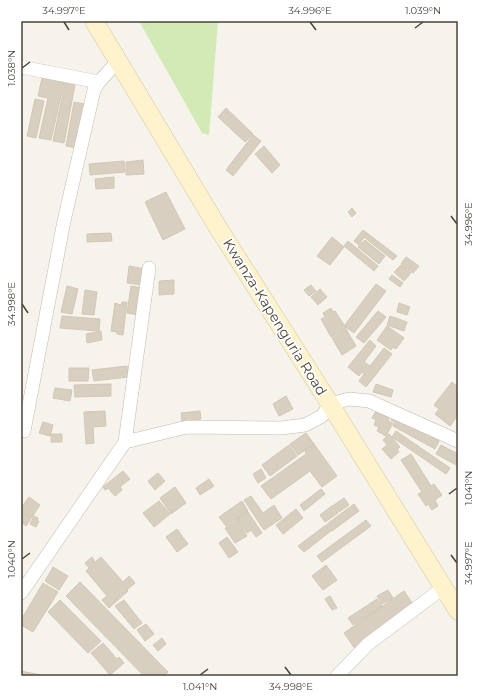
<svg xmlns="http://www.w3.org/2000/svg" width="479" height="697" font-family="Montserrat,sans-serif">
	<style>
		.green { fill: #d2eab5 }
		.building { fill: #d8cfc1; stroke: #d3c7b4 }
		.lines { fill: none; stroke-linecap: round; stroke-linejoin: round }
		.street-casing { stroke: #c2bbae; stroke-width: 14 }
		.secondary-casing { stroke: #d6c79b; stroke-width: 19 }
		.street { stroke: #fff; stroke-width: 13 }
		.secondary { stroke: #fff3cd; stroke-width: 18 }
		.ticks { fill: none; stroke: #4b4439; stroke-width: 1.5 }
		.labels { text-anchor: middle; dominant-baseline: central; stroke-width: 3.5; stroke-linejoin: round; paint-order: stroke }
		.street-label { font-size: 14px; fill: #4b4439; stroke: #fff }
		.neatline { fill: none; stroke: #4b4439; stroke-width: 1.5 }
		.ticks-label { font-size: 10px; text-anchor: middle; fill: #4b4439 }
	</style>
	<rect width="100%" height="100%" fill="#f6f3ec"/>
	<path class="green" d="M139 21H218L209 135 202 133Z"/>
	<path class="building" d="M42 78 64 82 51 140 39 138 48 98 38 96Z
		M65 83 75 85 64 143 53 141Z
		M35 99 44 101 36 138 27 136Z
		M74 102 85 104 77 148 66 146Z
		M226 108 253 134 245 142 218 117Z
		M253 135 261 141 233 176 226 170Z
		M264 146 280 165 272 173 255 154Z
		M143 160 144 174 126 175V162Z
		M124 161 125 172 90 175 89 164Z
		M114 177V188L96 189 95 179Z
		M166 192 185 229 163 240 145 202Z
		M352 208 356 213 352 217 348 212Z
		M363 230 397 256 393 260 364 237 359 245 354 241Z
		M111 233 112 241 87 242V234Z
		M332 237 344 247 330 265 317 256Z
		M365 240 385 256 379 264 358 247Z
		M348 241 378 266 374 271 344 246Z
		M406 257 419 266 413 273 401 264Z
		M401 265 411 273 404 281 394 272Z
		M129 266 145 269 143 285 127 283Z
		M392 275 403 283 400 287 389 279Z
		M174 280V294L159 295V281Z
		M376 284 386 291 354 333 344 326Z
		M311 285 316 291 309 296 304 290Z
		M67 286 78 289 72 314 61 312Z
		M131 286 143 288 139 315 127 313Z
		M320 289 327 297 318 305 311 297Z
		M85 290 97 292 94 315 82 314Z
		M122 302H127L123 335 117 334V332L111 331 115 303 121 305Z
		M399 303 410 307 407 315 397 312Z
		M331 308 333 312 335 311 346 328 331 337 321 319 325 317 323 313Z
		M378 311 386 317 364 343 356 337Z
		M62 316 100 319 99 331 60 328Z
		M390 316 407 322 404 331 387 325Z
		M387 326 404 338 396 349 393 347 391 350 377 340Z
		M346 329 356 346 342 355 332 338Z
		M101 331 102 340 87 343 86 334Z
		M370 340 376 346 364 362 370 366 384 348 392 354 366 387 359 381 364 374 362 372 359 376 348 367Z
		M127 366 128 377 94 381 92 370Z
		M69 368H89L88 381H69Z
		M452 382 458 387V415L450 426 435 414 439 409 434 405Z
		M111 384V396L75 397 74 385Z
		M376 384 393 390 391 397 373 392Z
		M55 388 72 390 70 401 53 398Z
		M286 396 293 409 279 416 273 404Z
		M105 411 106 426 93 427 94 443 86 444 84 412Z
		M200 411 201 419 182 422 181 413Z
		M376 411 389 418 388 421 393 423 386 436 377 431 379 427 374 425 376 420 372 418Z
		M394 415 439 441 435 449 393 426 395 422 391 420Z
		M43 422 53 425 50 436 39 433Z
		M396 431 450 468 446 474 392 437Z
		M306 433 314 444 298 455 290 444Z
		M51 434H62V442H51Z
		M389 434 400 447 397 449 399 452 391 459 382 449 387 445 383 440Z
		M314 444 337 476 322 487 310 471 271 499 261 486 306 454 305 451Z
		M289 445 297 456 270 476 262 465Z
		M441 445 458 454V466L436 454Z
		M411 454 431 486 434 484 442 495 435 500 438 506 432 510 428 504 426 506 418 494 422 492 401 460Z
		M261 469 266 478 258 483 253 474Z
		M123 471 130 479 120 487 122 490 115 496 108 488 105 490 103 487Z
		M158 473 165 481 155 490 148 481Z
		M209 479 214 486 200 495 196 488Z
		M175 487 186 503 171 514 160 498Z
		M321 489 325 494 304 511 300 505Z
		M251 496 263 513 274 505 282 518 264 530 244 500Z
		M29 497 40 505 26 526 21 522V508Z
		M344 498 349 505 339 512 334 505Z
		M159 501 170 514 154 527 143 513Z
		M242 501 248 511 226 526 219 517Z
		M354 504 359 511 332 531 327 524Z
		M333 505 338 513 325 522 320 515Z
		M296 509 303 518 283 534 276 525Z
		M248 512 262 533 256 537 251 530 247 533 237 519Z
		M34 516 38 518 37 521H39L36 527 30 524Z
		M237 520 247 536 235 543 225 528Z
		M366 520 371 526 322 562 317 556Z
		M326 525 331 531 304 552 298 546Z
		M177 529 188 544 177 552 166 537Z
		M227 537 238 552 229 558 219 543Z
		M92 557 95 562 101 557 123 582 129 576 135 583 127 590 128 591 109 608 102 600 107 596 86 571 89 568 85 563Z
		M326 565 337 580 323 590 312 576Z
		M53 567 68 576 59 590 45 581Z
		M80 582 168 672 164 676H144L66 596Z
		M43 583 58 592 33 632 21 625V620Z
		M388 590 393 598 382 604 377 596Z
		M404 591 415 607 355 649 344 633Z
		M330 596 337 608 332 610 325 599Z
		M377 599 382 606 353 625 348 618Z
		M60 600 101 641 88 653 48 612Z
		M124 600 142 623 134 629 115 606Z
		M146 624 154 634 145 641 137 630Z
		M162 638 166 644 158 651 153 645Z
		M103 643 117 659 119 657 124 663 110 675 91 653Z
		M21 671 46 676H21Z"/>
	<g class="lines">
		<defs>
			<path id="street" d="M21 67 99 82
				M24 431 64 221 94 90 99 82 118 61
				M125 442 149 268
				M21 593 125 442 187 427 281 428 305 425 322 416 330 404 349 399 369 401 458 441
				M337 676 368 644 443 588"/>
			<path id="secondary" d="M94 21 217 226 330 404 458 611"/>
		</defs>
		<use href="#street" class="street-casing"/>
		<use href="#secondary" class="secondary-casing"/>
		<use href="#street" class="street"/>
		<use href="#secondary" class="secondary"/>
	</g>
	<path class="ticks" d="M64 22 69 30M310 22 316 30M415 28 423 22M22 68 30 62M451 216 457 224M22 304 28 313M449 494 457 488M451 555 457 563M22 559 30 553M285 667 291 675M200 675 208 669"/>
	<g class="labels">
		<g class="street-label">
			<text transform="translate(275 317) rotate(58)">Kwanza-Kapenguria Road</text>
		</g>
	</g>
	<rect width="479" height="697" fill="none" stroke="#ffffff" stroke-width="44"/>
	<rect x="22" y="22" width="435" height="653" class="neatline"/>
	<g class="ticks-label">
		<text x="64" y="14">34.997°E</text>
		<text x="310" y="14">34.996°E</text>
		<text x="423" y="14">1.039°N</text>
		<text transform="translate(11 68) rotate(-90)" y="4">1.038°N</text>
		<text transform="translate(468 224) rotate(-90)" y="4">34.996°E</text>
		<text transform="translate(11 304) rotate(-90)" y="4">34.998°E</text>
		<text transform="translate(468 488) rotate(-90)" y="4">1.041°N</text>
		<text transform="translate(11 559) rotate(-90)" y="4">1.040°N</text>
		<text transform="translate(468 563) rotate(-90)" y="4">34.997°E</text>
		<text x="200" y="690">1.041°N</text>
		<text x="291" y="690">34.998°E</text>
	</g>
</svg>
